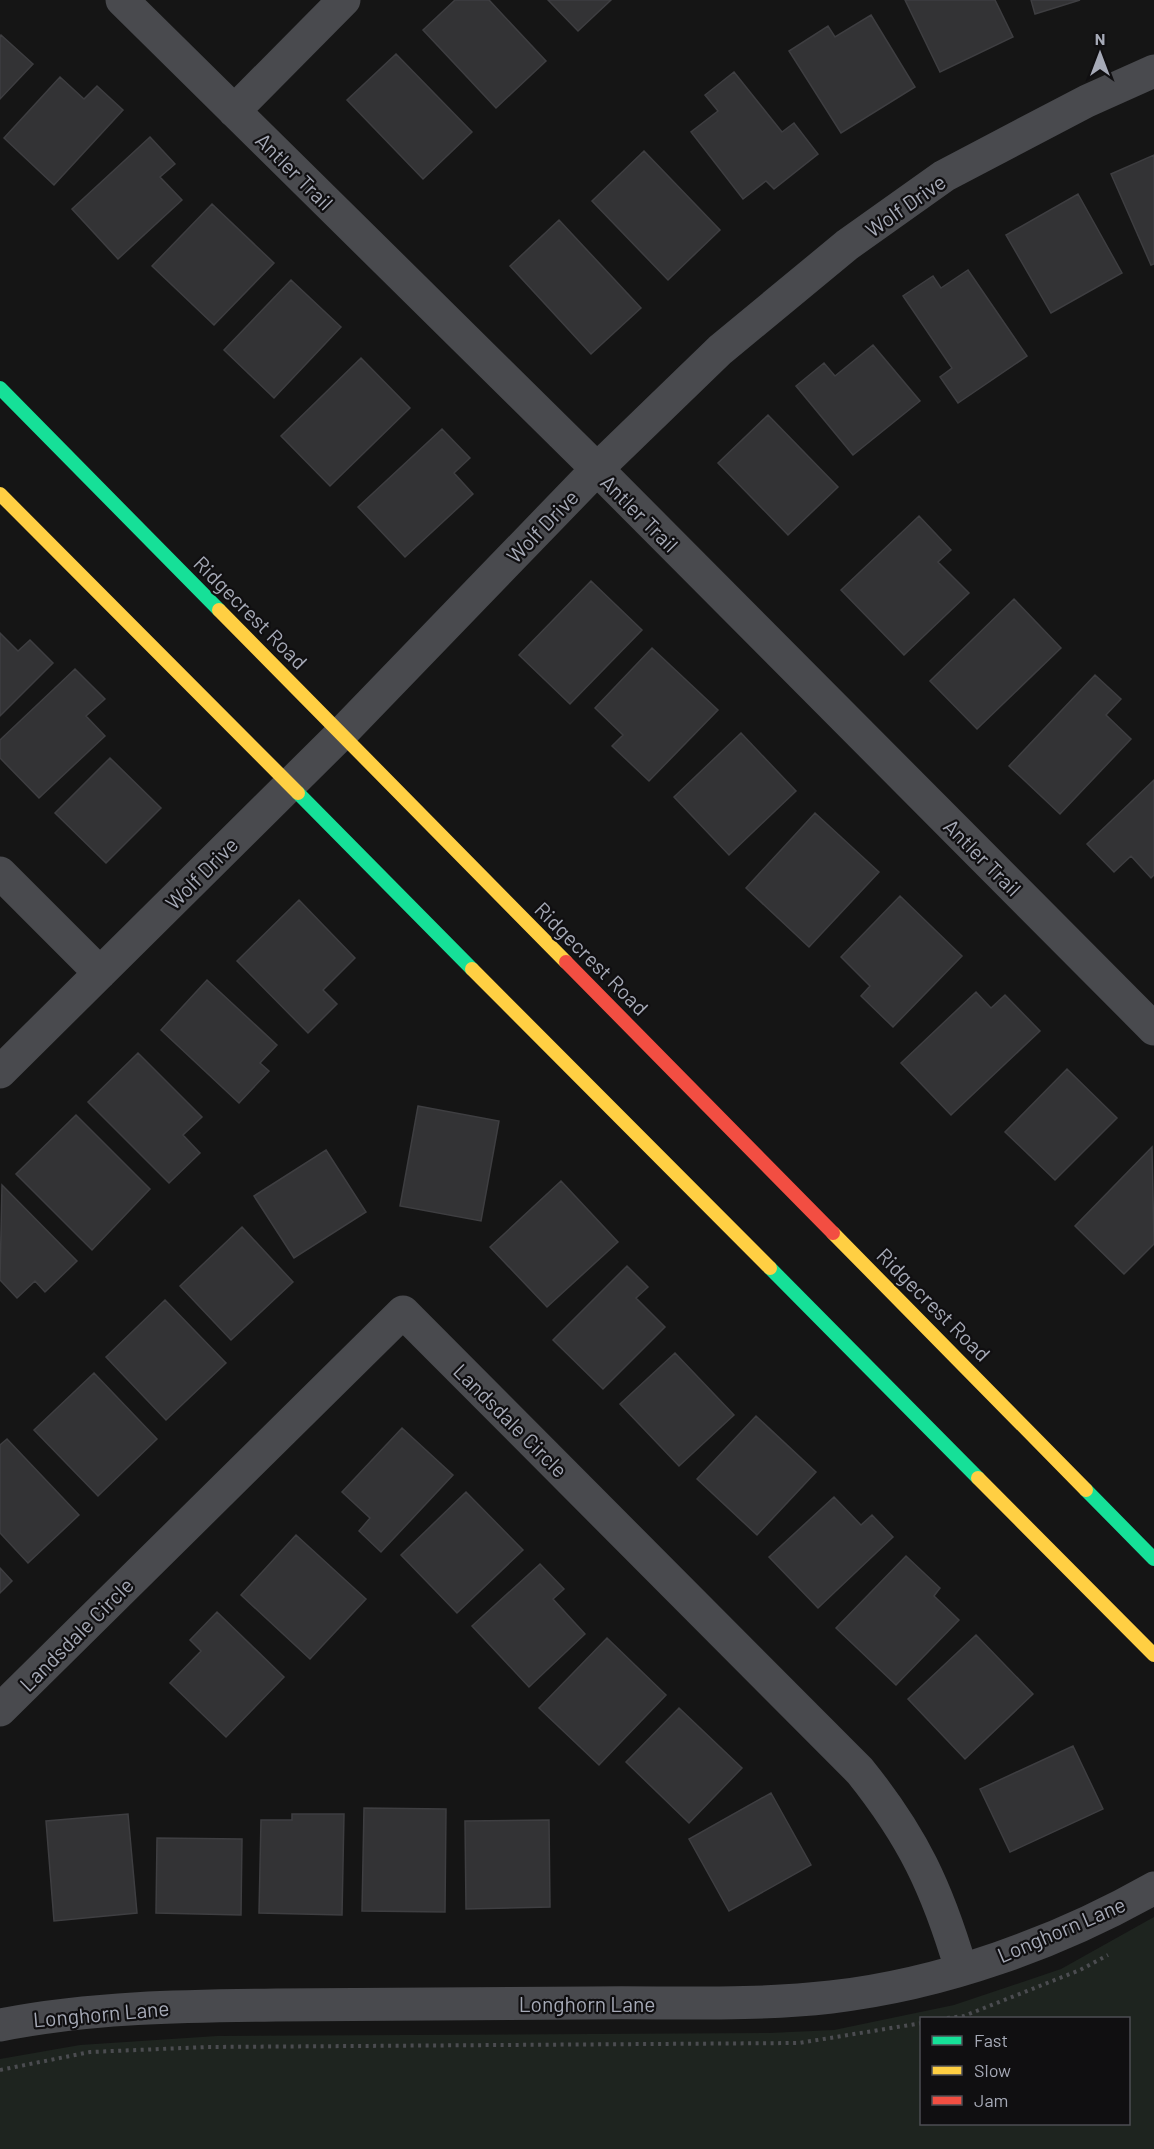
<svg xmlns="http://www.w3.org/2000/svg" width="1154" height="2149" font-family="Barlow,sans-serif">
	<style>
		.green { fill: #1e241f; fill-rule: evenodd }
		.building { fill: #333335; stroke: #3e3e41; stroke-width: 1.5 }
		.lines { fill: none; stroke-linecap: round; stroke-linejoin: round }
		.path { stroke: #4b4c50; stroke-width: 4; stroke-dasharray: 3 4.5; stroke-linecap: butt }
		.street { stroke: #494a4e; stroke-width: 33 }
		.fast { stroke: #16e098; stroke-width: 14 }
		.slow { stroke: #ffcf43; stroke-width: 14 }
		.jam { stroke: #f24e42; stroke-width: 14 }
		.labels { text-anchor: middle; dominant-baseline: central; stroke-width: 4.5; stroke-linejoin: round; paint-order: stroke }
		.street-label { font-size: 21px; fill: #a6aab7; stroke: #100f11 }
	</style>
	<rect width="100%" height="100%" fill="#151515"/>
	<path class="green" d="M1154 1917V2149H0V2059L80 2045 217 2036 769 2033 834 2030 954 2005 1061 1969ZM922 2018H1128V2124H922Z"/>
	<path class="building" d="M455 0H489L546 61 496 108 423 30Z
		M548 0H611L578 31Z
		M905 0H995L1013 37 940 72Z
		M1031 0H1080L1035 14Z
		M871 15 915 87 841 133 789 51 828 26 835 37Z
		M1 35 33 64 0 99V37Z
		M396 54 472 132 423 179 347 100Z
		M734 72 782 132 794 123 818 154 774 189 766 181 743 199 691 132 718 111 705 95Z
		M60 77 84 99 97 86 123 110 54 185 4 138Z
		M150 137 175 164 160 177 182 200 118 259 72 209Z
		M644 151 720 230 668 280 592 201Z
		M1154 155V264L1151 265 1111 174Z
		M1078 194 1122 273 1051 313 1006 235Z
		M212 204 274 263 214 325 152 266Z
		M559 220 641 308 591 354 510 266Z
		M968 270 1027 356 958 403 940 377 952 368 903 296 933 276 941 288Z
		M291 280 341 327 274 398 224 350Z
		M873 345 920 401 853 455 796 386 824 363 835 376Z
		M361 358 410 408 330 486 281 436Z
		M768 415 838 487 788 535 718 463Z
		M442 429 470 458 454 473 473 494 405 557 358 507Z
		M919 516 951 550 938 562 969 593 904 655 841 590Z
		M591 581 642 630 570 704 519 655Z
		M1014 599 1061 648 977 729 930 681Z
		M0 633 18 651 30 640 53 663 0 716Z
		M652 648 718 710 649 781 612 746 623 735 595 708Z
		M75 669 105 699 86 716 105 736 39 798 0 758V740Z
		M1095 675 1121 699 1106 715 1131 739 1060 814 1009 766Z
		M741 733 796 791 729 855 674 797Z
		M110 758 161 808 106 863 55 813Z
		M1154 780V875L1151 878 1131 856 1114 872 1087 844Z
		M815 813 879 872 809 947 746 888Z
		M900 896 962 956 893 1027 861 996 870 986 841 957Z
		M299 900 355 958 323 990 337 1004 308 1033 237 961Z
		M207 980 277 1045 260 1063 269 1071 239 1103 161 1030Z
		M976 992 991 1008 1005 995 1040 1031 951 1115 901 1063Z
		M138 1053 202 1117 183 1135 200 1153 169 1183 88 1102Z
		M1067 1069 1117 1118 1055 1180 1005 1132Z
		M418 1106 499 1121 481 1221 400 1206Z
		M76 1115 150 1189 92 1250 16 1174Z
		M1152 1147 1154 1244 1124 1274 1075 1226Z
		M326 1150 366 1212 294 1258 254 1196Z
		M561 1181 618 1242 547 1307 490 1247Z
		M2 1185 77 1261 45 1292 35 1281 17 1298 0 1280Z
		M242 1227 293 1282 231 1340 180 1286Z
		M627 1266 648 1287 636 1298 665 1327 603 1389 553 1340Z
		M165 1300 226 1363 166 1420 106 1357Z
		M675 1353 734 1415 679 1466 620 1404Z
		M94 1373 157 1439 98 1496 34 1430Z
		M756 1416 816 1472 757 1535 697 1479Z
		M402 1428 453 1475 381 1552 359 1531 370 1518 342 1492Z
		M7 1439 79 1515 28 1563 0 1533V1445Z
		M466 1492 523 1550 457 1613 401 1555Z
		M834 1497 861 1525 872 1515 893 1537 818 1608 769 1557Z
		M296 1535 366 1599 310 1659 241 1595Z
		M906 1556 940 1588 934 1596 959 1620 896 1685 836 1628Z
		M540 1564 564 1589 553 1599 585 1634 529 1687 472 1626Z
		M0 1568 12 1581 0 1593Z
		M217 1612 284 1677 226 1737 170 1683 201 1651 190 1640Z
		M976 1635 1033 1694 965 1759 908 1699Z
		M607 1638 666 1695 599 1765 539 1708Z
		M679 1708 742 1768 689 1823 626 1762Z
		M1073 1746 1103 1809 1010 1852 980 1789Z
		M771 1793 811 1865 729 1911 689 1839Z
		M364 1808 446 1809 445 1912 362 1911Z
		M128 1814 137 1913 54 1921 46 1821Z
		M292 1814H344L342 1915 259 1913 261 1820H292Z
		M549 1820 550 1907 466 1909 465 1821Z
		M157 1838 242 1839 241 1915 156 1913Z"/>
	<g class="lines">
		<path class="path" d="M947 2018 964 2016 1080 1970 1108 1955
			M0 2070 90 2052 207 2047 799 2043 922 2023"/>
		<path class="street" d="M122 0 597 469 1154 1029
			M234 111 344 0
			M0 873 100 973
			M0 1072 341 734 597 469 720 350 847 245 944 176 1087 101 1154 71
			M0 1710 403 1312 860 1771C913 1837 937 1888 961 1969
			M0 2025C91 2007 184 2006 276 2005 381 2005 485 2004 589 2003 670 2002 752 2006 831 1997 943 1984 1057 1943 1154 1888"/>
		<path class="fast" d="M0 388 219 610
			M298 793 472 969
			M770 1268 978 1478
			M1086 1490 1154 1559"/>
		<path class="slow" d="M0 494 298 793
			M219 610 566 962
			M472 969 770 1268
			M833 1233 1086 1490
			M978 1478 1154 1655"/>
		<path class="jam" d="M566 962 833 1233"/>
	</g>
	<g class="labels">
		<g class="street-label">
			<text transform="translate(295 171) rotate(45)">Antler Trail</text>
			<text transform="translate(905 205) rotate(-35)">Wolf Drive</text>
			<text transform="translate(640 513) rotate(45)">Antler Trail</text>
			<text transform="translate(542 526) rotate(-46)">Wolf Drive</text>
			<text transform="translate(251 612) rotate(45)">Ridgecrest Road</text>
			<text transform="translate(983 857) rotate(45)">Antler Trail</text>
			<text transform="translate(201 873) rotate(-45)">Wolf Drive</text>
			<text transform="translate(592 958) rotate(45)">Ridgecrest Road</text>
			<text transform="translate(934 1304) rotate(45)">Ridgecrest Road</text>
			<text transform="translate(511 1420) rotate(45)">Landsdale Circle</text>
			<text transform="translate(76 1634) rotate(-45)">Landsdale Circle</text>
			<text transform="translate(1061 1929) rotate(-23)">Longhorn Lane</text>
			<text x="587" y="2003">Longhorn Lane</text>
			<text transform="translate(101 2013) rotate(-5)">Longhorn Lane</text>
		</g>
	</g>
	<rect x="920" y="2017" width="210" height="108" fill="#100f11" stroke="#4c4d53" stroke-width="1.5"/>
	<rect x="932" y="2036" width="30" height="9" fill="#16e098" stroke="#4c4d53" stroke-width="1.5"/>
	<text x="974" y="2047" font-size="18" fill="#a6aab7">Fast</text>
	<rect x="932" y="2066" width="30" height="9" fill="#ffcf43" stroke="#4c4d53" stroke-width="1.5"/>
	<text x="974" y="2077" font-size="18" fill="#a6aab7">Slow</text>
	<rect x="932" y="2096" width="30" height="9" fill="#f24e42" stroke="#4c4d53" stroke-width="1.5"/>
	<text x="974" y="2107" font-size="18" fill="#a6aab7">Jam</text>
	<g transform="translate(1100 54)" stroke="#100f11" stroke-width="4.5" paint-order="stroke">
	<path d="M0-4.5L10 22L0 15L-10 22Z" fill="#a6aab7"/>
	<text y="-9" font-size="16" font-weight="bold" text-anchor="middle" fill="#a6aab7">N</text>
	</g>
</svg>
